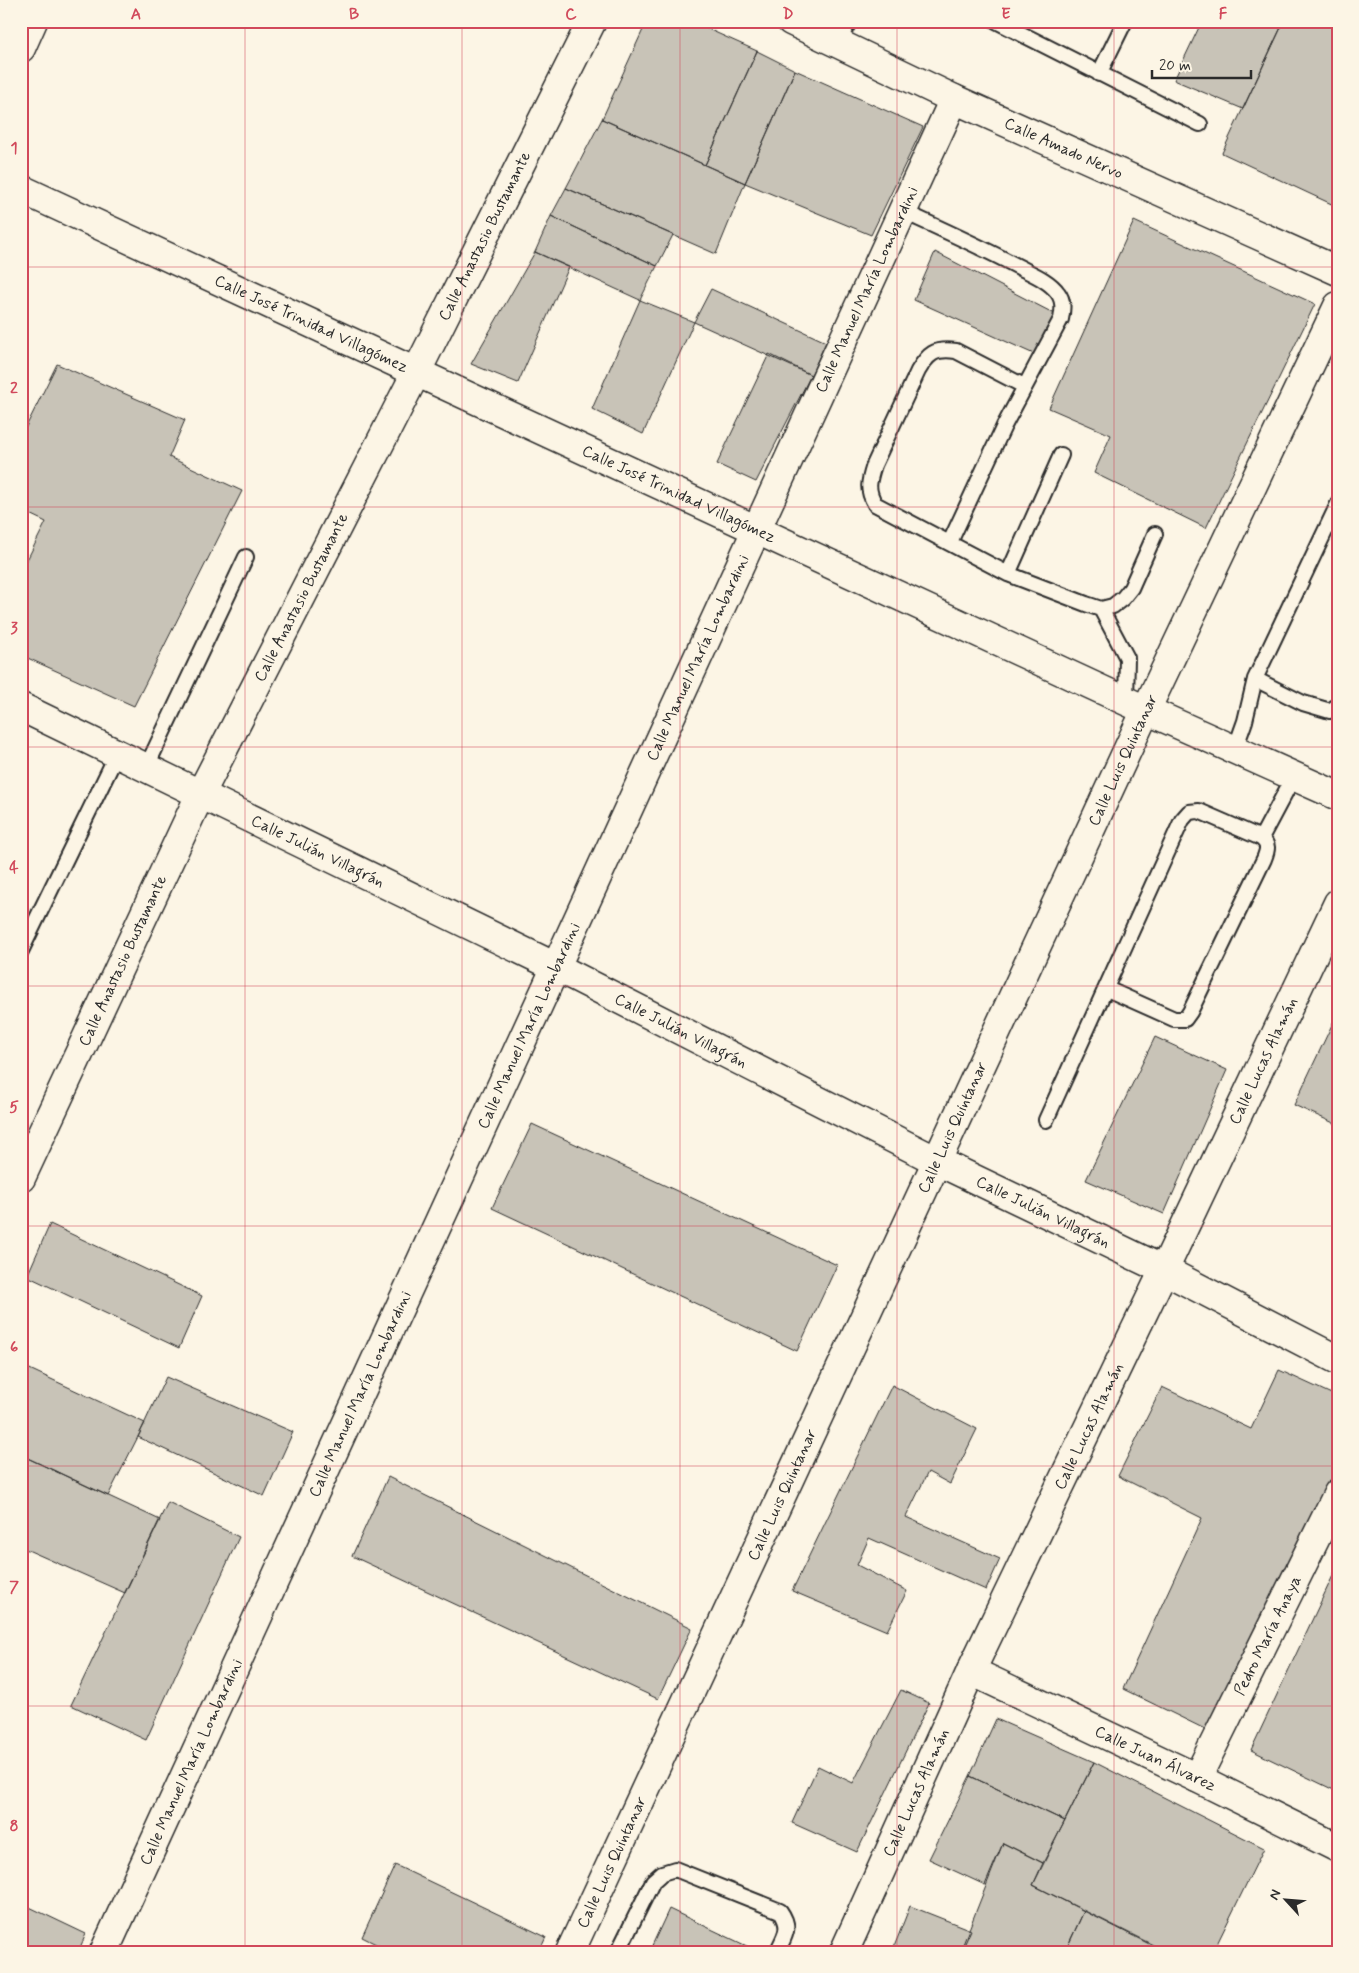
<svg xmlns="http://www.w3.org/2000/svg" width="1359" height="1973" font-family="Mynerve,sans-serif">
	<style>
		.building { fill: #c8c3b7; stroke: #2b2b2b }
		.lines { fill: none; stroke-linecap: round; stroke-linejoin: round }
		.lane-casing { stroke: #2b2b2b; stroke-width: 18 }
		.street-casing { stroke: #2b2b2b; stroke-width: 31 }
		.secondary-casing { stroke: #2b2b2b; stroke-width: 31 }
		.lane { stroke: #fcf5e5; stroke-width: 14 }
		.street { stroke: #fcf5e5; stroke-width: 28 }
		.secondary { stroke: #fcf5e5; stroke-width: 28 }
		.grid { fill: none; stroke: #d1495b; stroke-width: 1; stroke-opacity: 0.55 }
		.labels { text-anchor: middle; dominant-baseline: central; stroke-width: 5; stroke-linejoin: round; paint-order: stroke }
		.street-label { font-size: 16px; fill: #2b2b2b; stroke: #fcf5e5 }
		.neatline { fill: none; stroke: #d1495b; stroke-width: 2 }
		.grid-label { font-size: 16px; text-anchor: middle; font-weight: bold; fill: #d1495b }
	</style>
	<rect width="100%" height="100%" fill="#fcf5e5"/>
	<filter id="ink" filterUnits="userSpaceOnUse"><feTurbulence type="fractalNoise" baseFrequency=".02" numOctaves="2"/><feDisplacementMap in="SourceGraphic" scale="10" xChannelSelector="R" yChannelSelector="G"/><feConvolveMatrix kernelMatrix="1 2 1 2 8 2 1 2 1" color-interpolation-filters="sRGB"/></filter>
	<g filter="url(#ink)">
		<path class="building" d="M647 21H690L757 51 705 165 602 119Z
			M1202 21H1284L1243 109 1174 80Z
			M1284 21H1338V207L1222 153Z
			M757 51 795 70 745 183 705 165Z
			M795 70 923 127 871 235 745 183Z
			M602 119 745 183 716 254 566 188Z
			M566 188 673 235 657 266 551 216Z
			M551 216 657 266 640 300 535 252Z
			M1134 221 1315 304 1206 528 1094 473 1111 435 1049 408Z
			M535 252 569 267 518 383 471 364Z
			M935 252 1057 315 1036 355 914 300Z
			M711 289 826 342 811 375 694 322Z
			M640 300 694 322 643 434 592 409Z
			M769 354 811 375 756 482 717 464Z
			M57 364 185 420 169 457 242 491 134 706 21 655V572L46 522 21 510V437Z
			M1338 1012V1125L1294 1105Z
			M1155 1037 1227 1070 1164 1214 1086 1180Z
			M532 1124 837 1265 797 1351 492 1208Z
			M50 1224 202 1296 179 1348 27 1276Z
			M21 1365 145 1423 108 1496 21 1455Z
			M1279 1370 1338 1397V1471L1213 1733 1123 1689 1202 1518 1118 1476 1162 1387 1251 1429Z
			M166 1377 293 1432 264 1496 138 1437Z
			M892 1385 977 1429 950 1484 928 1472 906 1517 1000 1559 986 1590 869 1538 857 1565 907 1591 887 1631 792 1591Z
			M21 1455 160 1520 125 1593 21 1547Z
			M388 1477 692 1628 658 1699 352 1556Z
			M168 1502 239 1537 146 1740 71 1705Z
			M1338 1565V1792L1251 1750Z
			M901 1690 929 1703 857 1852 792 1823 818 1766 853 1783Z
			M996 1719 1094 1762 1065 1821 970 1776Z
			M1094 1762 1264 1848 1213 1952H1167L1033 1885Z
			M970 1776 1065 1821 1043 1863 1003 1843 985 1885 929 1859Z
			M1003 1843 1043 1863 1033 1885 1084 1911 1065 1952H960Z
			M395 1865 546 1937 539 1952H392L362 1937Z
			M21 1903 86 1934 78 1952H21Z
			M910 1906 971 1930 961 1952H892Z
			M669 1909 753 1949 752 1952H649Z
			M1084 1911 1165 1952H1065Z"/>
		<g class="lines">
			<defs>
				<path id="lane" d="M996 21 1200 124
					M837 43 850 21
					M1099 74 1125 21
					M902 211C941 229 979 246 1017 266 1030 273 1049 280 1058 293 1064 301 1063 310 1061 319L1004 426 950 542
					M1024 386 956 351C934 348 928 354 918 371L874 465C869 481 866 489 875 504L1008 574 1086 604 1101 609 1113 606 1123 598 1131 588 1155 534
					M1008 574 1061 455
					M1101 609 1127 658 1126 701
					M1255 679 1303 703 1330 711 1338 705
					M1235 749 1245 721 1255 679 1338 504
					M146 768 246 557
					M1261 838 1294 776
					M21 951 117 754
					M1046 1120 1182 820 1189 812 1199 811 1261 838C1269 845 1268 849 1264 859L1190 1012 1185 1019H1174L1107 989
					M618 1952 653 1881 662 1873 675 1869 780 1911C792 1928 785 1935 777 1952"/>
				<g id="street">
					<path d="M21 48 33 21"/>
					<path id="s1" d="M21 189 1126 701 1338 796"/>
					<path id="s2" d="M21 1178 200 795 417 371 592 21"/>
					<path id="s3" d="M971 1671 1197 1778 1338 1848"/>
					<path id="s4" d="M1197 1778 1338 1493"/>
					<path id="s5" d="M104 1952 954 99"/>
					<path id="s6" d="M570 1952 1146 710 1338 306"/>
					<path id="s7" d="M844 1952 971 1671 1164 1270 1338 903"/>
				</g>
				<g id="secondary">
					<path id="s8" d="M791 21 954 99 1338 271"/>
					<path id="s9" d="M21 707 556 967 937 1161 1164 1270 1338 1360"/>
				</g>
			</defs>
			<use href="#lane" class="lane-casing"/>
			<use href="#street" class="street-casing"/>
			<use href="#secondary" class="secondary-casing"/>
			<use href="#lane" class="lane"/>
			<use href="#street" class="street"/>
			<use href="#secondary" class="secondary"/>
		</g>
	</g>
	<path class="grid" d="M245 21V1952M462 21V1952M680 21V1952M897 21V1952M1114 21V1952M21 267H1338M21 507H1338M21 747H1338M21 986H1338M21 1226H1338M21 1466H1338M21 1706H1338"/>
	<g class="labels">
		<g class="street-label">
			<text stroke="none"><textPath href="#s8" startOffset="301">Calle Amado Nervo</textPath></text>
			<text stroke="none"><textPath href="#s2" startOffset="1050">Calle Anastasio Bustamante</textPath></text>
			<text stroke="none"><textPath href="#s5" startOffset="1829">Calle Manuel María Lombardini</textPath></text>
			<text stroke="none"><textPath href="#s1" startOffset="320">Calle José Trinidad Villagómez</textPath></text>
			<text stroke="none"><textPath href="#s1" startOffset="725">Calle José Trinidad Villagómez</textPath></text>
			<text stroke="none"><textPath href="#s2" startOffset="645">Calle Anastasio Bustamante</textPath></text>
			<text stroke="none"><textPath href="#s5" startOffset="1424">Calle Manuel María Lombardini</textPath></text>
			<text stroke="none"><textPath href="#s6" startOffset="1314">Calle Luis Quintanar</textPath></text>
			<text stroke="none"><textPath href="#s9" startOffset="330">Calle Julián Villagrán</textPath></text>
			<text stroke="none"><textPath href="#s2" startOffset="240">Calle Anastasio Bustamante</textPath></text>
			<text stroke="none"><textPath href="#s5" startOffset="1019">Calle Manuel María Lombardini</textPath></text>
			<text stroke="none"><textPath href="#s9" startOffset="735">Calle Julián Villagrán</textPath></text>
			<text stroke="none"><textPath href="#s7" startOffset="985">Calle Lucas Alamán</textPath></text>
			<text stroke="none"><textPath href="#s6" startOffset="909">Calle Luis Quintanar</textPath></text>
			<text stroke="none"><textPath href="#s9" startOffset="1140">Calle Julián Villagrán</textPath></text>
			<text stroke="none"><textPath href="#s5" startOffset="614">Calle Manuel María Lombardini</textPath></text>
			<text stroke="none"><textPath href="#s7" startOffset="580">Calle Lucas Alamán</textPath></text>
			<text stroke="none"><textPath href="#s6" startOffset="504">Calle Luis Quintanar</textPath></text>
			<text stroke="none"><textPath href="#s4" startOffset="159">Pedro María Anaya</textPath></text>
			<text stroke="none"><textPath href="#s3" startOffset="204">Calle Juan Álvarez</textPath></text>
			<text stroke="none"><textPath href="#s5" startOffset="209">Calle Manuel María Lombardini</textPath></text>
			<text stroke="none"><textPath href="#s7" startOffset="175">Calle Lucas Alamán</textPath></text>
			<text stroke="none"><textPath href="#s6" startOffset="99">Calle Luis Quintanar</textPath></text>
		</g>
	</g>
	<rect width="1359" height="1973" fill="none" stroke="#fcf5e5" stroke-width="55"/>
	<g transform="translate(1286 1900) rotate(296)" stroke="#fcf5e5" stroke-width="4" paint-order="stroke">
	<path d="M0-4L9 19L0 12L-9 19Z" fill="#2b2b2b"/>
	<text y="-8" font-size="14" font-weight="bold" text-anchor="middle" fill="#2b2b2b">N</text>
	</g>
	<path d="M1152 70v8h99v-8" fill="none" stroke="#2b2b2b" stroke-width="2.5"/>
	<text x="1159" y="70" font-size="15" fill="#2b2b2b" stroke="#fcf5e5" stroke-width="4" paint-order="stroke">20 m</text>
	<rect x="28" y="28" width="1304" height="1918" class="neatline"/>
	<g class="grid-label">
		<text x="136" y="19">A</text>
		<text x="354" y="19">B</text>
		<text x="571" y="19">C</text>
		<text x="788" y="19">D</text>
		<text x="1006" y="19">E</text>
		<text x="1223" y="19">F</text>
		<text x="14" y="153">1</text>
		<text x="14" y="393">2</text>
		<text x="14" y="633">3</text>
		<text x="14" y="872">4</text>
		<text x="14" y="1112">5</text>
		<text x="14" y="1352">6</text>
		<text x="14" y="1592">7</text>
		<text x="14" y="1831">8</text>
	</g>
</svg>
